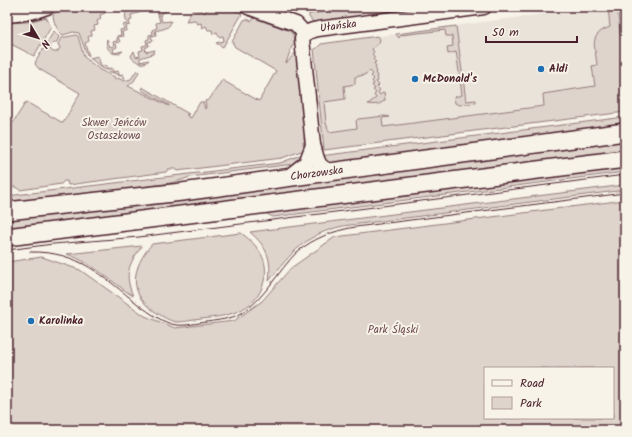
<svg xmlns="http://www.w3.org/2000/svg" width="632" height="437" font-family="Kalam,sans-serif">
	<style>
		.built { fill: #eae3da }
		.green { fill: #ded4cc; stroke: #947a7c; fill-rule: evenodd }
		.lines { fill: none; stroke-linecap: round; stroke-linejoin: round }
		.minor-casing { stroke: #4a1f2b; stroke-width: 17 }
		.major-casing { stroke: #4a1f2b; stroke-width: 20 }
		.minor { stroke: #f7f3e8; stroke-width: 14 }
		.major { stroke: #f7f3e8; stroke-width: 17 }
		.tram { stroke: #4a1f2b; stroke-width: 1 }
		.poi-dot { fill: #1f6fb2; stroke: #f7f3e8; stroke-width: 1.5 }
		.labels { text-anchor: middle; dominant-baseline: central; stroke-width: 4; stroke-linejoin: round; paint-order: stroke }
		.street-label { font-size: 11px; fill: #4a1f2b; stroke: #f7f3e8 }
		.poi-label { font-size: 11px; font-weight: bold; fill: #4a1f2b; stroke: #f7f3e8; text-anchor: start }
		.park-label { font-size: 11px; fill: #6f4c53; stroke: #f7f3e8 }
	</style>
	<rect width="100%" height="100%" fill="#f7f3e8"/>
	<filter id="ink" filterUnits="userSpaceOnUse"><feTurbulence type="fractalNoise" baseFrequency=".025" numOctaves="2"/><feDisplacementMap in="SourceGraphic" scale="8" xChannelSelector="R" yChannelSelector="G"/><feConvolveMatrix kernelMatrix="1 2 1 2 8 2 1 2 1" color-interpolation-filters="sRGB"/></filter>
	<g filter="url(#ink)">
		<path class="built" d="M595 7H625V112L324 150 314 49 317 48 321 44Z"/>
		<path class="green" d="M67 7H109L104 9 105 13 100 15 101 19 97 21 98 25 94 26 95 30 91 31 92 35 88 37 89 41 85 43 89 56 87 55 79 33 73 32 63 35C57 31 53 21 53 14Z
			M143 7 145 8V11L131 15 132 20 129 21 130 25 126 26 127 30 122 32 123 36 118 37 120 42 116 43 117 47 113 49 114 53 123 51C114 59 104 48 107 39L110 47 114 46 113 42 117 41V36L121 35 120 30 124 29 123 25 127 24C126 19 124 15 127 10Z
			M158 7H164L169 10 160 14 162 22 171 21C170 29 162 29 155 31L156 35 151 36 153 41 148 42 149 46 145 48 146 52 155 50 153 54 140 58V62L149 60C143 66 138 63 132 58L131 56 134 51 136 57 140 56 139 51 143 50 142 46 147 45 146 40 149 39V35L153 34 152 30 157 28 156 23 160 22 157 10Z
			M194 7 205 13 208 7H229L242 14 223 47 216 43 224 41 223 36 219 37 217 32 213 34 212 30H208L206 26 202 28 201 23 197 24 195 20 186 21Z
			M360 7H414L403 11 319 22H313L309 17V14Z
			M608 7H625V13L618 15 625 72V112L324 150 314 49 317 48 321 44 378 36C383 42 376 45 372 49L374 52 372 54 375 57 373 59 376 62 374 63 376 66 375 68 377 71 375 73 377 76 376 77 378 81 376 82 379 85 377 87 380 90 378 92 380 95 384 92 385 100C380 105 375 105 368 104L376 98 374 95 376 93 373 90 375 89 372 85 374 84 372 81 374 79 371 76 373 74 370 71 364 75 355 77V84L344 86 345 99 324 102 326 123 329 132 357 128 356 121 358 119 385 116 390 117 382 118 383 127 544 106 543 94 595 86 592 66 597 65C595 45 588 35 610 27Z
			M46 17 51 27 34 56 7 42V23L28 22Z
			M254 18 290 31 293 35 295 44 292 46 286 63C291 60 292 53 298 52L307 142H303L304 150 282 158 177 171 175 169H168L166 172 68 185 67 181H64L61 184 20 190 15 187H11L10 191H7V132L26 102 63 123 80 93 39 69 35 64 36 61 54 31 59 37 56 43H54L51 46 50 49 53 52H57L60 48 58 44 61 38 76 35 78 36 84 57 100 70 115 77 114 79 116 80 118 78 124 81 131 79 137 70 139 72 134 81 128 86 169 106V105L141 90 142 87 189 114 186 115 191 118 200 102H203L205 109 206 107 205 101 209 100 222 80 259 101 276 71 235 47 232 42 244 20 247 19 252 21Z
			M456 26 466 101 476 100V103L459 105 455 103 454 97 462 95 457 57 456 52 448 54 447 47 453 46 452 36H446L445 30 401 35 399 38 396 34Z
			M98 56 101 66 106 65 108 69 112 68 113 72 118 71 119 75 123 74 125 78 102 68 90 58Z
			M625 117V126L327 164 320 156Z
			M625 140V152L7 231V218Z
			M306 153 303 158 294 164 190 177 179 181 165 184 7 204V196L280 163Z
			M625 166V172L273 217 263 212Z
			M625 185V190L343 226C306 234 291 253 269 281 272 259 267 247 250 232Z
			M625 200V430H7V262L42 257 80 270 145 316 175 328 234 321 262 301 291 268 335 237ZM485 368H613V418H485Z
			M241 233C255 243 268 257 265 276 260 310 231 316 201 319 193 320 184 322 176 322 170 321 163 317 157 313 127 295 131 268 152 244Z
			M142 246C128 265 124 274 133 296 110 281 93 263 67 254Z"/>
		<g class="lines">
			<defs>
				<g id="minor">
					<path d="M248 7 296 24 305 34"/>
					<path d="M7 15C21 14 34 12 47 7"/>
					<path id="s1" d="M334 172C316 168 318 160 313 145L302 39C306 31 310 31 318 29L484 7"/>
					<path d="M287 178 306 163 313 145"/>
				</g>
				<g id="major">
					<path id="s2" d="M7 211 182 192 625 132"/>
					<path d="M7 237 625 159"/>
				</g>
			</defs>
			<use href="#minor" class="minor-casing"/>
			<use href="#major" class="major-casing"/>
			<use href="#minor" class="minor"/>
			<use href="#major" class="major"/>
			<path class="tram" d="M7 250 53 244 139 237 625 175
				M30 252C80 251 102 276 139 305 150 313 163 323 176 325 186 326 197 323 207 322 219 320 231 319 242 313 265 298 278 271 297 252 314 238 333 231 355 227L625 193"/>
		</g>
	</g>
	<g class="poi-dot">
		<circle cx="541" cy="69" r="4"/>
		<circle cx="415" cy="79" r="4"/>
		<circle cx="31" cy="321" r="4"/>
	</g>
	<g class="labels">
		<g class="street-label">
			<text stroke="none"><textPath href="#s1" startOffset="184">Ułańska</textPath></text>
			<text stroke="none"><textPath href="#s2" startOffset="312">Chorzowska</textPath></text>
		</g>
		<g class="poi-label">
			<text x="549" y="69">Aldi</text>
			<text x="423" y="79">McDonald's</text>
			<text x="39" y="321">Karolinka</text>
		</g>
		<g class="park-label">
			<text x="114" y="123">Skwer Jeńców<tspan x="114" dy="13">Ostaszkowa</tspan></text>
			<text x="393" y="330">Park Śląski</text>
		</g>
	</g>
	<rect width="632" height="437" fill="none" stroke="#f7f3e8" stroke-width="24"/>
	<rect x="12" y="12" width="608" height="413" fill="none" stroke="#4a1f2b" stroke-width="1.5" filter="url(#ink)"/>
	<rect x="484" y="367" width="130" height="52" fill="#f7f3e8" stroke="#b29e9c"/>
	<rect x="492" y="380" width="20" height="6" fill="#f7f3e8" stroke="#b29e9c"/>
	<text x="520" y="387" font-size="12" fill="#4a1f2b">Road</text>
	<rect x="492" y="397" width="20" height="12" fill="#ded4cc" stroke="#b29e9c"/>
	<text x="520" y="407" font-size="12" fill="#4a1f2b">Park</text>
	<g transform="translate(38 38) rotate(128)" stroke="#f7f3e8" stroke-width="3" paint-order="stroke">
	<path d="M0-3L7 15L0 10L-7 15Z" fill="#4a1f2b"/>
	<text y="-6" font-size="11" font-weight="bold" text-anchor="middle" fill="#4a1f2b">N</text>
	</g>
	<path d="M486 36v6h91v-6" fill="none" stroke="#4a1f2b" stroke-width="2"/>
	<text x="492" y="36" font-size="12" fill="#4a1f2b" stroke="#f7f3e8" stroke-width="3" paint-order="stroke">50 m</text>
</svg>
